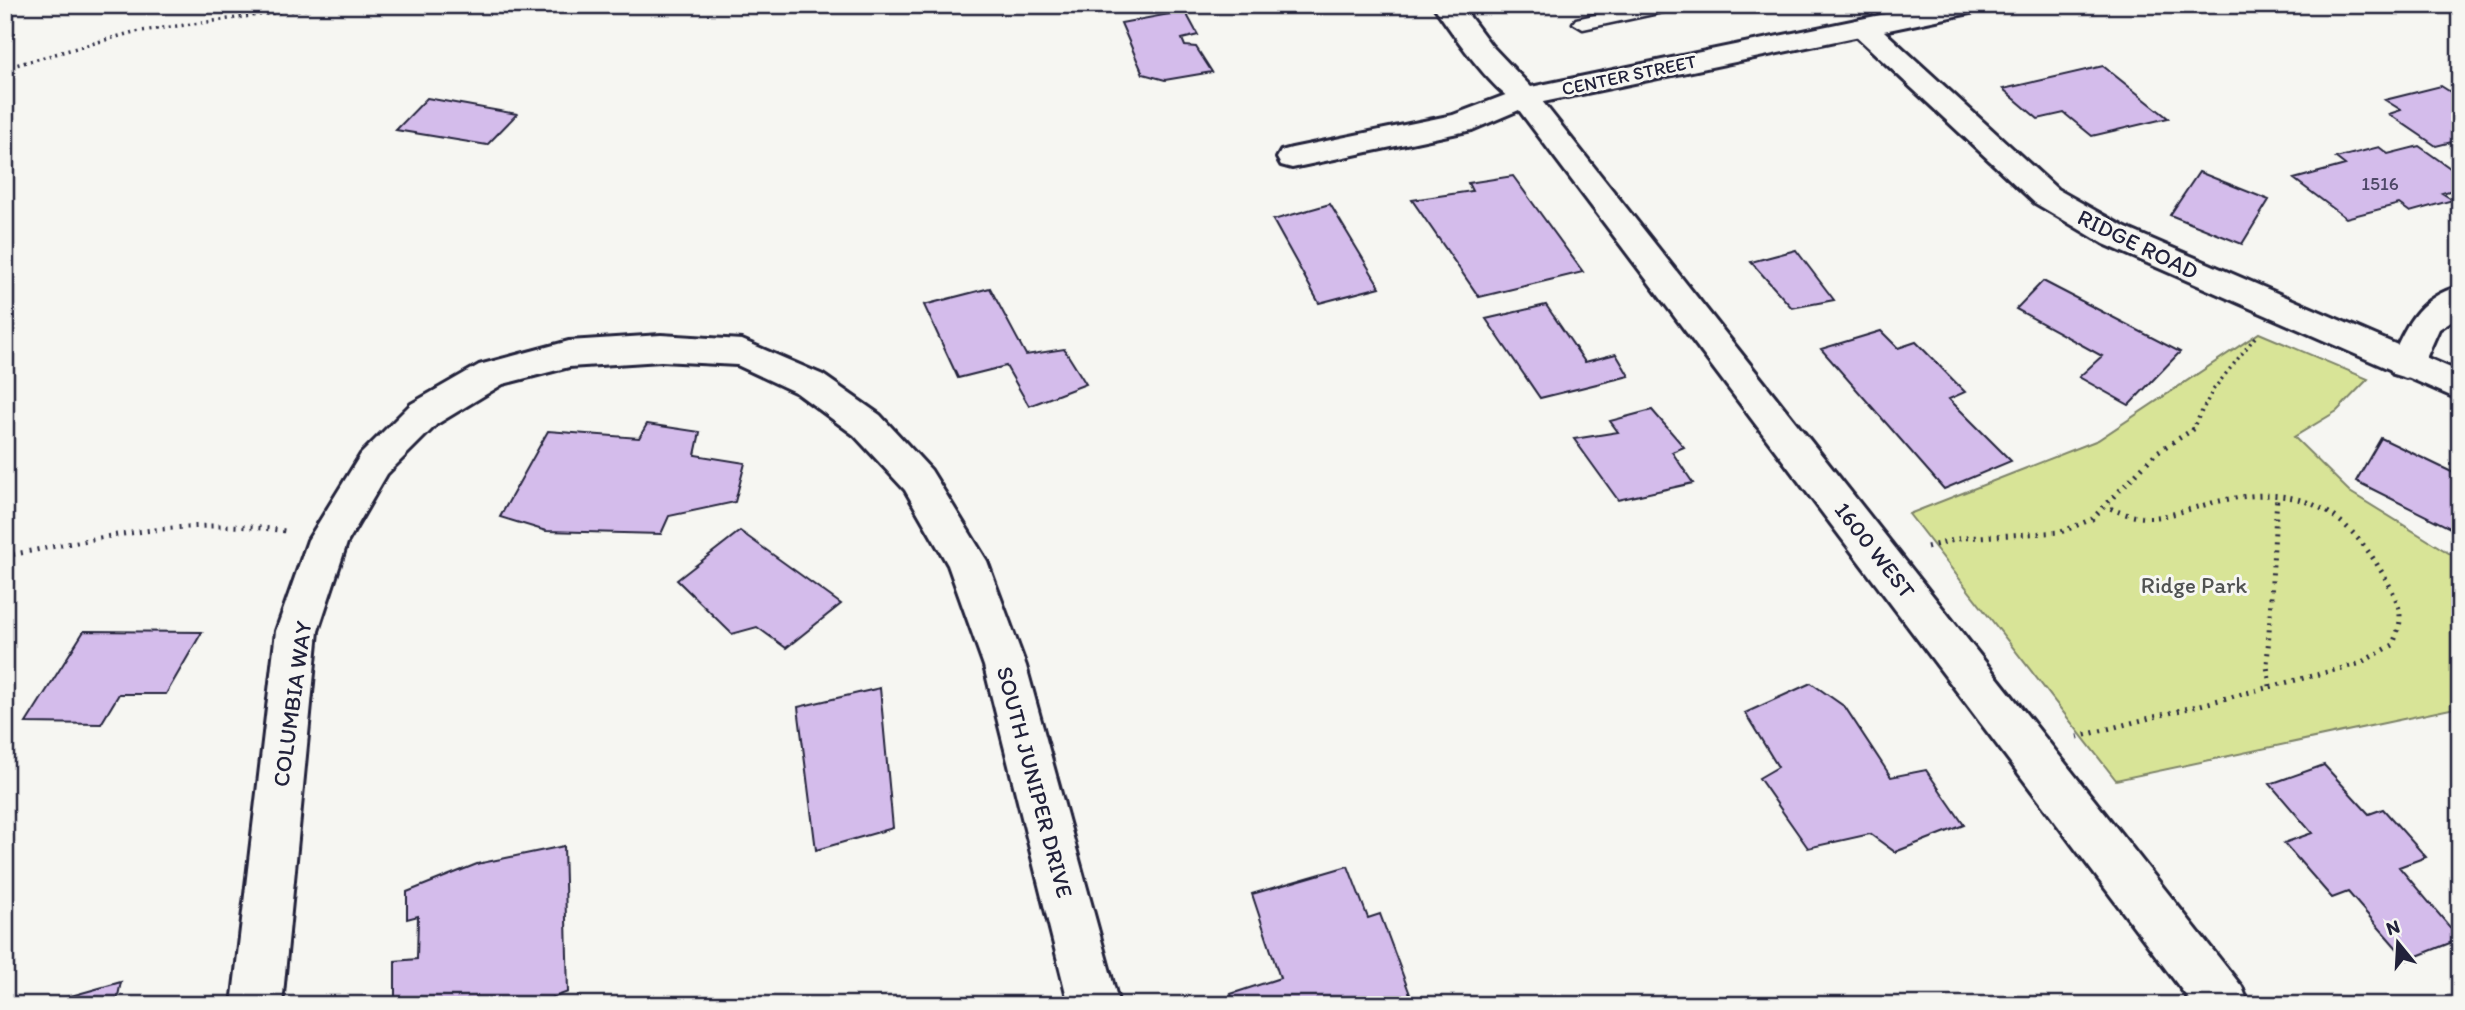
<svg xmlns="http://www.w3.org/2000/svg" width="2465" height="1010" font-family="Itim,sans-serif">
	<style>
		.green { fill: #d8e497; stroke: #7d8369; stroke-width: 2 }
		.building { fill: #d4bceb; stroke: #22223b; stroke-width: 2 }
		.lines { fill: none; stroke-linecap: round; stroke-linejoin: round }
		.service-casing { stroke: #22223b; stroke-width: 5 }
		.minor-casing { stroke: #22223b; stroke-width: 6 }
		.tertiary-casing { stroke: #22223b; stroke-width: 6 }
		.secondary-casing { stroke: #22223b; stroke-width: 6 }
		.path-far1 { stroke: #22223b; stroke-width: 3.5; stroke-dasharray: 2 4.5; stroke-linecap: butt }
		.path { stroke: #22223b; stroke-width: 5; stroke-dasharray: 2 6; stroke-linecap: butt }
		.service { fill: #f6f6f2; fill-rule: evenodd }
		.minor { fill: #f6f6f2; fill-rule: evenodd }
		.tertiary { fill: #f6f6f2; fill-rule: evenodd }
		.secondary { fill: #f6f6f2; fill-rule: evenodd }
		.labels { text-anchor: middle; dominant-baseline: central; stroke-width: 6; stroke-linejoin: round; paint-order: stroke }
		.far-street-label { font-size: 19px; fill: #22223b; stroke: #f6f6f2 }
		.number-label { font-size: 19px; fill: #4e4867 }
		.street-label { font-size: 23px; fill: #22223b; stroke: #f6f6f2 }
		.park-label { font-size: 23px; fill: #505252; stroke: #f6f6f2 }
	</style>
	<rect width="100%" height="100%" fill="#f6f6f2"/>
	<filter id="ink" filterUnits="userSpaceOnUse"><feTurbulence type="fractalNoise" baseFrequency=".0143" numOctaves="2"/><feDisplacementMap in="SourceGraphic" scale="14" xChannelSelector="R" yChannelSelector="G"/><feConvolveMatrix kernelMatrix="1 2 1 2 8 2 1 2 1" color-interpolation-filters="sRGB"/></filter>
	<g filter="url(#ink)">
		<path class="green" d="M2259 333 2368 379 2337 411 2294 437 2350 492 2460 560V707L2116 780 1909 514 2098 440Z"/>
		<path class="building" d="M1185 11 1198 35 1182 39 1185 46 1196 47 1212 72 1165 80 1143 74 1121 23Z
			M2103 66 2168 118 2092 136 2064 113 2038 119 2003 89Z
			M2441 86 2460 98V140L2436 146 2389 114 2401 110 2385 100Z
			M427 98 517 114 487 145 396 130Z
			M2419 146 2460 175V188L2442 193 2453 200 2410 212 2399 204 2346 218 2294 179 2345 165 2336 158 2379 147 2388 154Z
			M2199 172 2269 200 2242 244 2170 215Z
			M1513 176 1583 272 1479 297 1412 200 1472 191 1468 183Z
			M1330 204 1380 287 1319 303 1273 220Z
			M1796 250 1834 300 1792 308 1751 262Z
			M2043 281 2180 352 2129 405 2079 377 2102 356 2016 309Z
			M990 288 1026 355 1064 349 1086 384 1029 406 1006 366 958 378 924 305Z
			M1546 305 1585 362 1616 354 1629 376 1540 398 1486 319Z
			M1881 331 1898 348 1916 342 1965 392 1949 399 2011 461 1944 489 1821 349Z
			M1652 410 1684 447 1672 452 1693 483 1618 500 1574 439 1618 432 1610 421Z
			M647 424 700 432 695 455 745 463 735 502 669 516 661 534 546 531 500 517 548 431 639 438Z
			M2381 438 2460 476V533L2356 481Z
			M740 531 841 604 786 648 757 627 732 634 677 580Z
			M84 631 202 632 166 694H119L101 724 26 723Z
			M1811 683 1845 707 1891 777 1926 770 1964 825 1895 852 1870 834 1808 848 1759 778 1778 767 1745 713Z
			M880 688 893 828 816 850 798 707Z
			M2324 765 2369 814 2383 809 2426 857 2399 867 2460 939 2407 960 2348 892 2332 898 2284 843 2312 833 2270 784Z
			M564 846 568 992 533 1005H395V961L417 959 418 916 407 919V892L477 864Z
			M1348 866 1368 918 1380 914 1414 1005H1234L1231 994 1280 978 1252 894Z
			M121 982 116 1005H39Z"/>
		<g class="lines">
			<defs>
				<path id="service" d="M1640 5 1675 6 1672 10 1583 29 1573 23 1576 19Z"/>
				<path id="minor" d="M1524 88 1534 91 2242 987 2249 1005H2193L1519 110 1472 130 1292 168 1281 165 1277 158 1281 151 1292 148 1453 115Z
					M2460 286V315L2439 329 2419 374 2406 378 2393 374 2388 365C2406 327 2415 299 2460 286Z
					M661 335 742 340 823 375 880 415 931 470 987 561 1026 666 1119 1005H1069L984 666 948 565 905 490 854 435 797 393 737 365 661 361 569 367 503 384 437 424 387 474 347 543 318 631 282 1005H232L276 631 308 540 361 454 411 404 479 365 569 341Z"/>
				<path id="tertiary" d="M1863 19 1873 21 2057 189 2126 228 2460 372V400L2104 244 2035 203 1853 33 1849 27 1853 21Z"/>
				<path id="secondary" d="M1433 5H1461L1491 45 1531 87 1929 5H1984L1980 11 1970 13 1524 106C1497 99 1450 30 1433 5Z"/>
			</defs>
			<use href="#service" class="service-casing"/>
			<use href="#minor" class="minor-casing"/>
			<use href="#tertiary" class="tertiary-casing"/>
			<use href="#secondary" class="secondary-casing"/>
			<path class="path-far1" d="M5 68 134 32 331 5
				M2192 430 2213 390 2256 336"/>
			<path class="path" d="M1927 547 1962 538 2061 532 2092 519 2157 452 2194 429
				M5 556C99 538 189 516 285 531
				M2270 686 2267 666 2277 496
				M2077 737 2358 664 2393 645C2395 637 2400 628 2400 619 2401 601 2384 576 2375 561 2332 496 2281 484 2208 504 2167 515 2147 527 2106 506"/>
			<use href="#service" class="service"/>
			<use href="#minor" class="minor"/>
			<use href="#tertiary" class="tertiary"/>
			<use href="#secondary" class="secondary"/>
		</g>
	</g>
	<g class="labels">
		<g class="far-street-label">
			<text transform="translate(1629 75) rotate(-12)">CENTER STREET</text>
		</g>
		<g class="number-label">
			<text x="2380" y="183">1516</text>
		</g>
		<g class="street-label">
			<text transform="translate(2138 244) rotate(26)">RIDGE ROAD</text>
			<text transform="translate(1875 550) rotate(52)">1600 WEST</text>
			<text transform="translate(292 704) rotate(-82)">COLUMBIA WAY</text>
			<text transform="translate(1035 782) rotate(75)">SOUTH JUNIPER DRIVE</text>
		</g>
		<g class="park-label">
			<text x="2194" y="585">Ridge Park</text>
		</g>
	</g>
	<rect width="2465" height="1010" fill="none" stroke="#f6f6f2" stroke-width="28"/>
	<rect x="14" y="14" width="2437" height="982" fill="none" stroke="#22223b" stroke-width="2.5" filter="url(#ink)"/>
	<g transform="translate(2398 943) rotate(342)" stroke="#f6f6f2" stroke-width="5" paint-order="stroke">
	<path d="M0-5L12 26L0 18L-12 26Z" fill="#22223b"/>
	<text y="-10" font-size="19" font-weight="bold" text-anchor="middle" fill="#22223b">N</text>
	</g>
</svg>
